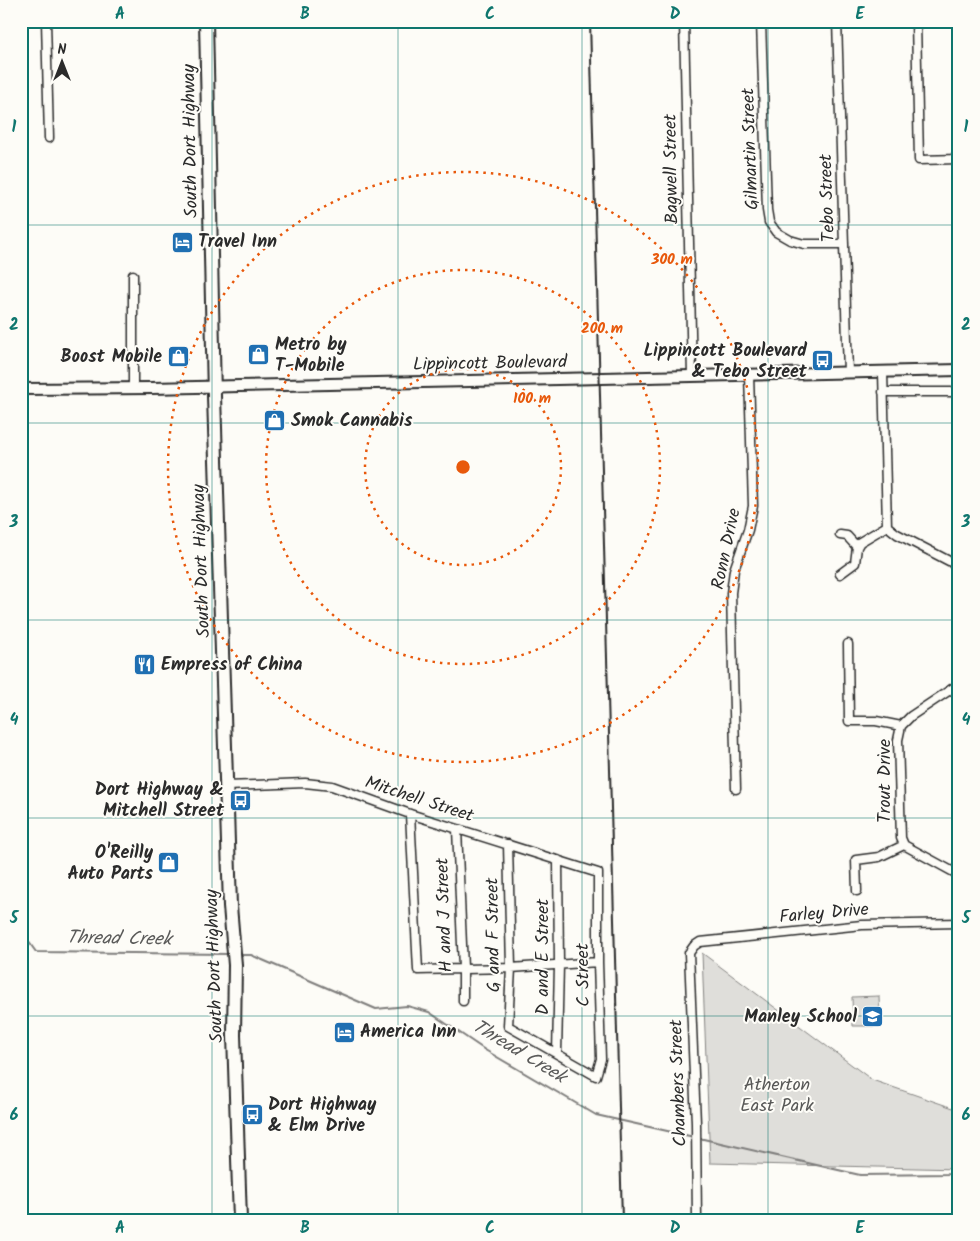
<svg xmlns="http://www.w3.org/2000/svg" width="980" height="1241" font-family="Kalam,sans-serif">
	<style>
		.green { fill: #dfdeda; stroke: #858482 }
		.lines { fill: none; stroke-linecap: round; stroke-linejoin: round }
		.stream { stroke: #7e7d7b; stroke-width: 2 }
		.minor-casing { stroke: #2b2b2b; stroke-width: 11 }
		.tertiary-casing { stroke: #2b2b2b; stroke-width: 14 }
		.primary-casing { stroke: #2b2b2b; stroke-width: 16 }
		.minor { stroke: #fdfcf7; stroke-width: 8 }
		.tertiary { stroke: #fdfcf7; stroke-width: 10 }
		.primary { stroke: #fdfcf7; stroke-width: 12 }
		.rail { stroke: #2b2b2b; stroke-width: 2 }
		.grid { fill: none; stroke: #0f766e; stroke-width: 1; stroke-opacity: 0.55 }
		.ring { fill: none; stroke: #e8590c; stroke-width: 2.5; stroke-dasharray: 2.5 5 }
		.labels { text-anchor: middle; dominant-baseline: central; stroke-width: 4; stroke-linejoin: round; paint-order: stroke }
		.street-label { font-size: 18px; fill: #2b2b2b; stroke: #fdfcf7 }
		.poi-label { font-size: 18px; font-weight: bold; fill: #2b2b2b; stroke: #fdfcf7; text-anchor: start }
		.park-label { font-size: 18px; fill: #585857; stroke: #fdfcf7 }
		.water-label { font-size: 19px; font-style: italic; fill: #5b5b5a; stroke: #fdfcf7 }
		.centre { fill: #e8590c; stroke: #fdfcf7; stroke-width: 2.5 }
		.ring-label { font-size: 15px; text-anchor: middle; font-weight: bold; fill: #e8590c; stroke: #fdfcf7; stroke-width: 4; stroke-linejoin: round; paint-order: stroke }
		.neatline { fill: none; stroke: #0f766e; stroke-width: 2 }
		.grid-label { font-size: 16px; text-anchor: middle; font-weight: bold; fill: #0f766e }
	</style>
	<rect width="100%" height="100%" fill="#fdfcf7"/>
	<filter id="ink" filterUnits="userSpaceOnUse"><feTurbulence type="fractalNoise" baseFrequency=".02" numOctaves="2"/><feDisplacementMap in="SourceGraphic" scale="10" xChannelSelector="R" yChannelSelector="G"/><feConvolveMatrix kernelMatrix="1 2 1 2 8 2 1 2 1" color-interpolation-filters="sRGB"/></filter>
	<g filter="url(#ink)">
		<path class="green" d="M702 953 872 1080 959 1110V1169L710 1163Z
			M879 996 880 1026H853L852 997Z"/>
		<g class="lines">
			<path class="stream" d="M21 931 36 952 228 954
				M240 955H251L376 1009 407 1006 429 1012 485 1050 596 1115 694 1137
				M699 1138 860 1175 951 1174 959 1169"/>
			<defs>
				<path id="minor" d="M46 21 49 138
					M684 21 692 376
					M761 21 767 210 769 222 776 232 790 240 804 244H844
					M837 21 848 373
					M916 21 919 160 959 159
					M133 275V388
					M883 372 887 526 897 534 951 562 959 570
					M883 392H959
					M840 535 847 536 857 547
					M840 574 855 563 857 547 860 542 887 526
					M848 644 849 721H876L901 726
					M959 684 911 716 901 726 898 740 901 838 904 845 959 875
					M226 786 305 783 332 786 410 814 598 873V962L601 1059 596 1076 508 1026 511 968 508 844
					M736 789 731 593 734 570 748 530 753 506 749 375
					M410 814 418 970 511 968 598 962
					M457 829 463 968V1001
					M857 891 856 860 879 857 904 845
					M557 1053 559 965 558 860
					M697 1220 696 1123 689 953 694 946 700 942 862 925 959 923"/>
				<path id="tertiary" d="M21 389 152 388 959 370"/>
				<path id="primary" d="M206 21 214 396 230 906 235 965 234 1035 240 1220"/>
			</defs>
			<use href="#minor" class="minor-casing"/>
			<use href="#tertiary" class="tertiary-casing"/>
			<use href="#primary" class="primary-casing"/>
			<use href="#minor" class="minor"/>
			<use href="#tertiary" class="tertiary"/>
			<use href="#primary" class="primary"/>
			<path class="rail" d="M590 21 622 1220"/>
		</g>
	</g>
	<path class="grid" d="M212 21V1220M398 21V1220M582 21V1220M768 21V1220M21 225H959M21 423H959M21 620H959M21 818H959M21 1016H959"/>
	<g class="ring">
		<circle cx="463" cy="467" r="98"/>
		<circle cx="463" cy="467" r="197"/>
		<circle cx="463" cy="467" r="295"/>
	</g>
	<defs>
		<symbol id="hotel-square" viewBox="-11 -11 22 22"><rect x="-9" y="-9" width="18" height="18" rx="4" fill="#1f6fb2" stroke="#fdfcf7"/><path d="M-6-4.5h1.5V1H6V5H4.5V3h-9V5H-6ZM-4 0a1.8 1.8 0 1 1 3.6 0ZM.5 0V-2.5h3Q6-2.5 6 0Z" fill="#fff"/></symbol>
		<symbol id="shop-square" viewBox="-11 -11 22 22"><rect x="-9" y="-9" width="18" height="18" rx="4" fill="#1f6fb2" stroke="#fdfcf7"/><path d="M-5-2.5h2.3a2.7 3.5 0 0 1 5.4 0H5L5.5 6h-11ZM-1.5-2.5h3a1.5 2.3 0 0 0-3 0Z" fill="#fff"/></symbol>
		<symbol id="bus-square" viewBox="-11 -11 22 22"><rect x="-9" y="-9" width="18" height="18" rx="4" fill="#1f6fb2" stroke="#fdfcf7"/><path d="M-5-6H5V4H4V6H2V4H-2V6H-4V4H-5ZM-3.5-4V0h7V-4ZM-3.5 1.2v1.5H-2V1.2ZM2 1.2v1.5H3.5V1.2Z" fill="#fff"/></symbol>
		<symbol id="restaurant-square" viewBox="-11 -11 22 22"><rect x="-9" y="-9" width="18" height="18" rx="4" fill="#1f6fb2" stroke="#fdfcf7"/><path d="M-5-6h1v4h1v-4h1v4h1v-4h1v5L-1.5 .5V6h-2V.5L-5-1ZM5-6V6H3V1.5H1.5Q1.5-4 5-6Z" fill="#fff"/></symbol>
		<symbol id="school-square" viewBox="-11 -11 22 22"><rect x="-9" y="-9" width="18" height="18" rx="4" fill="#1f6fb2" stroke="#fdfcf7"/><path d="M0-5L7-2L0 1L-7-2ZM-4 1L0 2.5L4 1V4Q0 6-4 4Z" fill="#fff"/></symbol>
	</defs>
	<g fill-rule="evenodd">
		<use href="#hotel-square" x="170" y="230" width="25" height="25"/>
		<use href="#shop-square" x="246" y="342" width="25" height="25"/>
		<use href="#shop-square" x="166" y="344" width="25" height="25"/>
		<use href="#bus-square" x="810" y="348" width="25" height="25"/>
		<use href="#shop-square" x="262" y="408" width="25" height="25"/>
		<use href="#restaurant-square" x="132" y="652" width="25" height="25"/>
		<use href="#bus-square" x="228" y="788" width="25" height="25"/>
		<use href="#shop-square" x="156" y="850" width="25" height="25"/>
		<use href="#school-square" x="860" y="1004" width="25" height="25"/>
		<use href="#hotel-square" x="332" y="1020" width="25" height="25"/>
		<use href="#bus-square" x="240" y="1102" width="25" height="25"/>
	</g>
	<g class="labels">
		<g class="street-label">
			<text transform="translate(191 141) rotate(-91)">South Dort Highway</text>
			<text transform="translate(751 149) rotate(-92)">Gilmartin Street</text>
			<text transform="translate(672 169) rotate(-91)">Bagwell Street</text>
			<text transform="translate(828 198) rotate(-92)">Tebo Street</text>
			<text transform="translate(490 364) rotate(-1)">Lippincott Boulevard</text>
			<text transform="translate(727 549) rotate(-78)">Ronn Drive</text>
			<text transform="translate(202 561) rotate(-92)">South Dort Highway</text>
			<text transform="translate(885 781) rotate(-90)">Trout Drive</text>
			<text transform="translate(419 800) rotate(18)">Mitchell Street</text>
			<text transform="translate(824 914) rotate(-5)">Farley Drive</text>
			<text transform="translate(445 915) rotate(-92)">H and J Street</text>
			<text transform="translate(494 935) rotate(-91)">G and F Street</text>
			<text transform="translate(543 957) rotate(-90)">D and E Street</text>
			<text transform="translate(215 966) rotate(-92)">South Dort Highway</text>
			<text transform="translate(584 975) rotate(-91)">C Street</text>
			<text transform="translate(679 1083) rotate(-92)">Chambers Street</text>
		</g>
		<g class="poi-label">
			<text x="198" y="242">Travel Inn</text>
			<text x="275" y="345">Metro by<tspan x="275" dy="21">T-Mobile</tspan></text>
			<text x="807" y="351" text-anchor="end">Lippincott Boulevard<tspan x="807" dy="21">&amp; Tebo Street</tspan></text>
			<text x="162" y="357" text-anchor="end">Boost Mobile</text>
			<text x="291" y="421">Smok Cannabis</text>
			<text x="161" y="665">Empress of China</text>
			<text x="224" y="790" text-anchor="end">Dort Highway &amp;<tspan x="224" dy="21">Mitchell Street</tspan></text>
			<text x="153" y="853" text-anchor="end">O'Reilly<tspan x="153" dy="21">Auto Parts</tspan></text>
			<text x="857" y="1017" text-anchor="end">Manley School</text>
			<text x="360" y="1032">America Inn</text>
			<text x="268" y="1105">Dort Highway<tspan x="268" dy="21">&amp; Elm Drive</tspan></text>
		</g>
		<g class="park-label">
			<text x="777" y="1085">Atherton<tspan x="777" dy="21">East Park</tspan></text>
		</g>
		<g class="water-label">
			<text transform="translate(119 939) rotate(1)">Thread Creek</text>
			<text transform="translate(519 1052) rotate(31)">Thread Creek</text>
		</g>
	</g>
	<circle cx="463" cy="467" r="8" class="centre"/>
	<g class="ring-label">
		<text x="672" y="264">300 m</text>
		<text x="602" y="333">200 m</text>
		<text x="532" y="403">100 m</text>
	</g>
	<rect width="980" height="1241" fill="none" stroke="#fdfcf7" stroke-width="55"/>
	<g transform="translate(62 62)" stroke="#fdfcf7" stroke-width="4" paint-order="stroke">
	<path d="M0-4L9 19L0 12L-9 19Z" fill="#2b2b2b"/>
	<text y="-8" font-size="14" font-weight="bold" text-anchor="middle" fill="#2b2b2b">N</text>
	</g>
	<rect x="28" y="28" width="924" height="1186" class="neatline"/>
	<g class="grid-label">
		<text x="120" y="19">A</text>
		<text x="305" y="19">B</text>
		<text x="490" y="19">C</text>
		<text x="675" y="19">D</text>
		<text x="860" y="19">E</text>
		<text x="14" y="132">1</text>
		<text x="966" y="132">1</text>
		<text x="14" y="330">2</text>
		<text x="966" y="330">2</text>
		<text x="14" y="527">3</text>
		<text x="966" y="527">3</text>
		<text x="14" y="725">4</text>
		<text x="966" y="725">4</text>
		<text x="14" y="923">5</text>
		<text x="966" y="923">5</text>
		<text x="14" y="1120">6</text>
		<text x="966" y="1120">6</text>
		<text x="120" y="1233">A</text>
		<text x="305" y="1233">B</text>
		<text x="490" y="1233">C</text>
		<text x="675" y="1233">D</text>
		<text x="860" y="1233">E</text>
	</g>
</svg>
